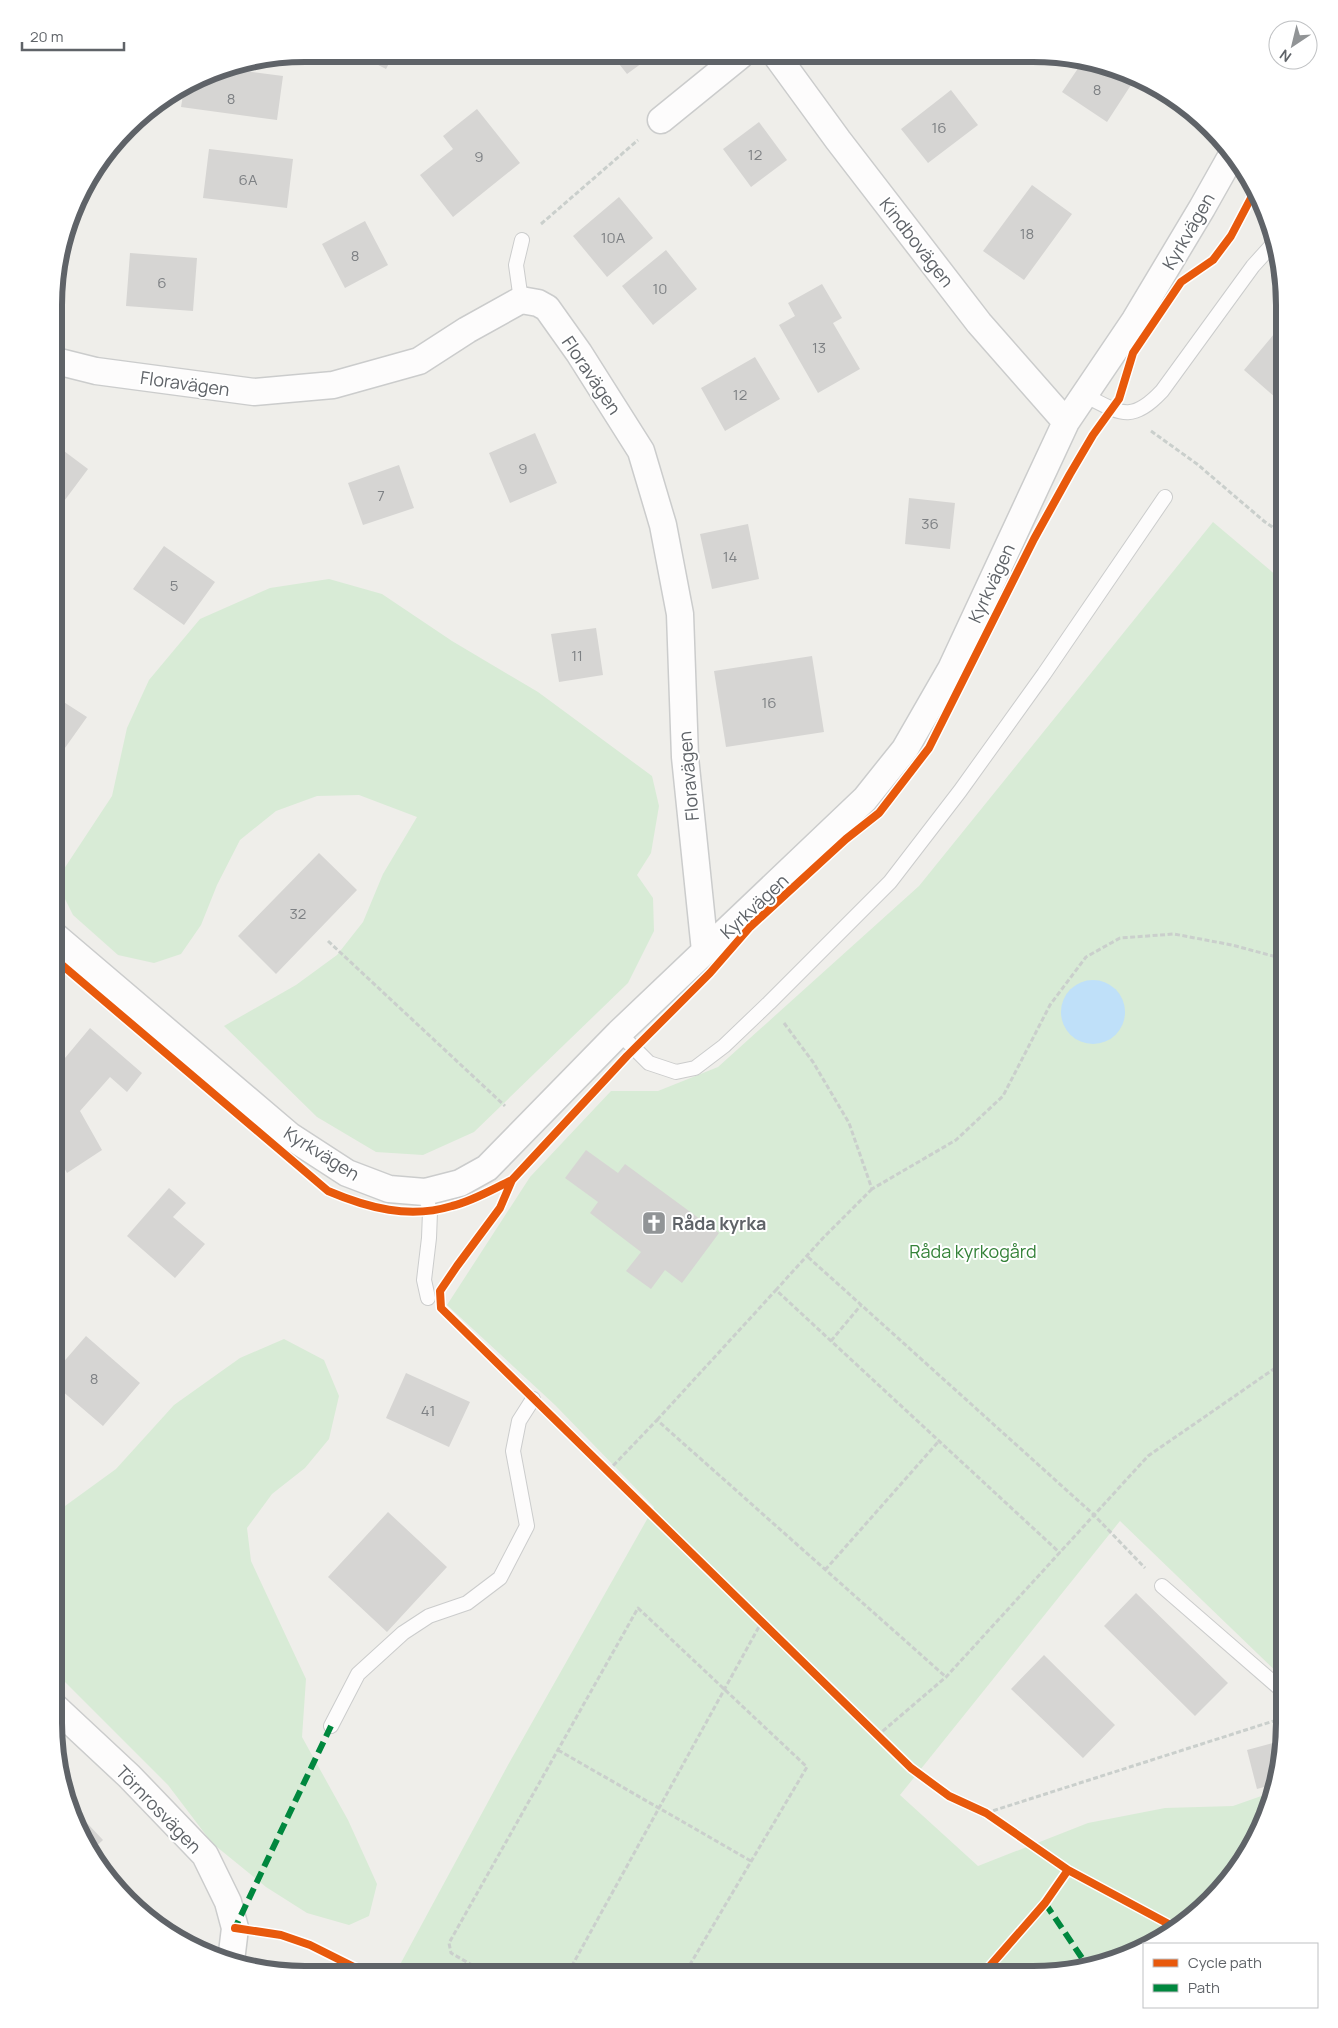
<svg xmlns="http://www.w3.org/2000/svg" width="1338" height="2028" font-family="Manrope,sans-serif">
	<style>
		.green { fill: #d8ebd6 }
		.water { fill: #bfe0f9 }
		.building { fill: #d6d5d3 }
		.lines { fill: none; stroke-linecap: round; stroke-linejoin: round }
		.service-casing { stroke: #cbcccc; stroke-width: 16 }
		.minor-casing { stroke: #cbcccc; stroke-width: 29 }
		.path { stroke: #cacfcc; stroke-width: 3; stroke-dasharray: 5 2.5; stroke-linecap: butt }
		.service { stroke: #fdfcfc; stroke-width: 14 }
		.minor { stroke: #fdfcfc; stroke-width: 26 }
		.quiet { stroke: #00873e; stroke-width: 6; stroke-dasharray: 12 6; stroke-linecap: butt }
		.cycleway-casing { stroke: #fff; stroke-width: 11 }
		.cycleway { stroke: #e8590c; stroke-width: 8 }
		.labels { text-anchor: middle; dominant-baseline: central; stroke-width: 4; stroke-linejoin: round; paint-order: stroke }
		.number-label { font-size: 15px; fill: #7e8184 }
		.street-label { font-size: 18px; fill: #5f6368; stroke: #fff }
		.poi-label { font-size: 18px; font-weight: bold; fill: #5f6368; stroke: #fff; text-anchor: start }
		.park-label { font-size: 18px; fill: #348238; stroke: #fff }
		.rim { fill: none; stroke: #5f6368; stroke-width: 6 }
	</style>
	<rect width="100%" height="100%" fill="#efeeea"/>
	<path class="green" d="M1213 522 1284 582V1679L1120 1521 900 1795 978 1866 1088 1823 1165 1808 1233 1806 1273 1792 1271 1804 1232 1876 1186 1922 1148 1944H1144V1946L1129 1955 1033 1974 396 1972 508 1765 654 1507 555 1405 447 1305 530 1177 611 1091H658L718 1067 919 886Z
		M329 579 382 594 452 641 538 692 652 776 659 806 651 853 637 875 653 898 654 931 628 983 474 1132 423 1155 376 1152 317 1117 224 1026 296 985 337 955 363 922 383 874 417 817 359 795 317 796 276 811 240 840 217 885 201 925 181 954 154 963 118 955 73 915 56 881 112 796 127 728 149 680 200 619 270 588Z
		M284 1339 324 1360 339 1396 329 1439 305 1468 272 1494 247 1528 251 1561 306 1679 302 1737 348 1820 377 1884 369 1916 349 1925 307 1913 266 1887 212 1843 168 1785 54 1671V1514L116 1469 174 1405 240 1358Z"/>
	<path class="water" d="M1061 1012a32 32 0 1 1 64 0a32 32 0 1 1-64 0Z"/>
	<path class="building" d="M357 54H394L386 69Z
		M612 55H653L627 74Z
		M1083 61 1101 65 1131 85 1107 122 1062 92Z
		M229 69 283 76 277 120 181 107 184 89 209 73Z
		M951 90 978 125 928 163 901 129Z
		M477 109 520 163 453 217 420 175 453 149 443 136Z
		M759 122 787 160 751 187 723 149Z
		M209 149 293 159 287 208 203 198Z
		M1032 185 1072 214 1024 280 983 251Z
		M619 197 653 238 607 277 573 236Z
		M365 221 388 265 345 288 322 244Z
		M666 250 697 289 653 325 622 286Z
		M130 253 197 258 193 311 126 306Z
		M822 284 842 318 833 323 860 369 818 393 779 325 795 316 788 303Z
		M1284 322V405L1244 370Z
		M755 357 780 399 725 431 701 388Z
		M535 433 557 483 510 503 489 453Z
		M56 445 88 469 56 512Z
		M399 465 414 508 363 525 348 483Z
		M909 498 955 503 950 549 905 544Z
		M748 524 759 579 712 589 700 534Z
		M164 546 215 582 184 625 133 589Z
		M596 628 603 675 559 682 551 634Z
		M812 656 824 732 726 747 714 671Z
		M59 699 87 717 55 762V705Z
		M319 853 357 890 276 974 238 936Z
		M90 1028 142 1073 127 1092 110 1077 80 1111 102 1150 67 1173 55 1151V1070Z
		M586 1150 618 1173 625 1164 719 1233 682 1283 665 1270 651 1289 626 1271 641 1252 590 1213 598 1202 565 1178Z
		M169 1188 186 1203 173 1217 205 1244 175 1278 127 1236Z
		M86 1336 140 1383 103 1426 54 1384V1373Z
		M406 1373 470 1402 449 1447 386 1418Z
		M388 1512 447 1567 387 1632 328 1577Z
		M1136 1593 1228 1683 1195 1716 1104 1626Z
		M1044 1655 1115 1725 1083 1758 1011 1689Z
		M1284 1740 1275 1784 1257 1789 1247 1750Z
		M70 1805 103 1840 91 1851 73 1819Z"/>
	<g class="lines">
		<defs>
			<path id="service" d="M521 300 516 265 522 240
				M1084 395C1120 413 1131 424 1162 391L1253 266 1272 245
				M619 1033 649 1063 676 1072 695 1068 724 1046 769 1003 890 882 960 791 1044 674 1165 497
				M425 1192 430 1212 429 1238 424 1280 428 1298
				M1162 1586 1284 1692
				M331 1726 358 1674 403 1633 429 1616 467 1603 500 1578 527 1526 513 1451 519 1421 533 1399"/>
			<path id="minor" d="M776 55 838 140 979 323 1066 422
				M661 120 741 55
				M56 361 96 371 254 392 333 385 419 361 467 330 521 300 538 303 547 308 579 353 641 451 663 525 680 614 685 757 705 951
				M55 936 290 1136 347 1173 389 1189 425 1192 460 1183 487 1168 619 1033 865 799 905 749 951 669 1066 422 1135 320 1202 208 1233 153
				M54 1706 129 1776 205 1855 228 1902 235 1928 231 1961"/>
		</defs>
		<use href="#service" class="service-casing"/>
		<use href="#minor" class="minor-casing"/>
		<path class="path" d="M541 224 638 140
			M1151 431 1197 464 1265 522 1284 535
			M328 941 505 1106
			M784 1023 813 1062 849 1123 872 1189 956 1140 1003 1096 1050 1005 1086 957 1120 938 1174 934 1232 945 1284 959
			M872 1189 823 1238 776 1290 1060 1553
			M808 1257 1093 1514 1145 1568
			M831 1341 861 1305
			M657 1420 776 1290
			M608 1471 657 1420 946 1677
			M825 1570 939 1441
			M877 1736 946 1677 1148 1456 1284 1362
			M558 1750 751 1861
			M986 1813 1283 1718
			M486 1973 451 1953 449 1943 638 1608 807 1767 685 1973
			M568 1973 761 1623"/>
		<use href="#service" class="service"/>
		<use href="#minor" class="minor"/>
		<path class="quiet" d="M1045 1903 1086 1964
			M239 1928H235L331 1726"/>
		<defs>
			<path id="cycleway" d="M55 959 328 1191C368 1208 409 1219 452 1206 473 1201 493 1189 512 1180
				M235 1928 281 1935 310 1945 364 1972
				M1176 1928 1068 1870 986 1813 949 1796 911 1768 441 1308 440 1291 457 1266 500 1208 512 1180 627 1056 710 973 750 927 846 839 879 813 929 748 1034 539 1070 474 1093 435 1119 399 1133 353 1181 282 1213 260 1231 236 1251 198 1252 186
				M983 1974 1045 1903 1068 1870"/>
		</defs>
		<use href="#cycleway" class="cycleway-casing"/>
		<use href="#cycleway" class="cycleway"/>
	</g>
	<defs>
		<symbol id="church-square" viewBox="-11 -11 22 22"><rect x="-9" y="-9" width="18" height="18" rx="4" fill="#919496" stroke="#fff"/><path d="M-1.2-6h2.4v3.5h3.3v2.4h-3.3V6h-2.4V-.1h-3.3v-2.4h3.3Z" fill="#fff"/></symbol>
	</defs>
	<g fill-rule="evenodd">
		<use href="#church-square" x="640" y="1209" width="28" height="28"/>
	</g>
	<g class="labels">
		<g class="number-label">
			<text x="1097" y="89">8</text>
			<text x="231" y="98">8</text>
			<text x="939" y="127">16</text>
			<text x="755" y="154">12</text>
			<text x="479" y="156">9</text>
			<text x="248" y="179">6A</text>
			<text x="1027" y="233">18</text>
			<text x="613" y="237">10A</text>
			<text x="355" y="255">8</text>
			<text x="162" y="282">6</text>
			<text x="660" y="288">10</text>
			<text x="819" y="347">13</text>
			<text x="740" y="394">12</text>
			<text x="523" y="468">9</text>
			<text x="381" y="495">7</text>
			<text x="930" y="523">36</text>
			<text x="730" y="556">14</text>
			<text x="174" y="585">5</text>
			<text x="577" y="655">11</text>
			<text x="769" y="702">16</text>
			<text x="298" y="913">32</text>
			<text x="94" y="1378">8</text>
			<text x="428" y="1410">41</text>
		</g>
		<g class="street-label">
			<text transform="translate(1188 231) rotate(-60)">Kyrkvägen</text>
			<text transform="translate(917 242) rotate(52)">Kindbovägen</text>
			<text transform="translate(592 375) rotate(56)">Floravägen</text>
			<text transform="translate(185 383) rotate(8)">Floravägen</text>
			<text transform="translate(991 583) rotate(-65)">Kyrkvägen</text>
			<text transform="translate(688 776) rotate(-95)">Floravägen</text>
			<text transform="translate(754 906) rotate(-43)">Kyrkvägen</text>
			<text transform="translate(322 1153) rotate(32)">Kyrkvägen</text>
			<text transform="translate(159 1809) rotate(46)">Törnrosvägen</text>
		</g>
		<g class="poi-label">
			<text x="672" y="1223">Råda kyrka</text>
		</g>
		<g class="park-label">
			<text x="973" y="1251">Råda kyrkogård</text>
		</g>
	</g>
	<path d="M0 0H1338V2028H0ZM305 62H1033A243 243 0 0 1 1276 305V1723A243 243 0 0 1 1033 1966H305A243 243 0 0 1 62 1723V305A243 243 0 0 1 305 62Z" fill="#fff" fill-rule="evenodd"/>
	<path class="rim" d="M305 62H1033A243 243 0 0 1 1276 305V1723A243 243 0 0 1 1033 1966H305A243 243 0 0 1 62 1723V305A243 243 0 0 1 305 62Z"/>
	<rect x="1143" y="1943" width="175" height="65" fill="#ffffff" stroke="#bfc1c3"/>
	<rect x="1153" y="1959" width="25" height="8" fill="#e8590c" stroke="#bfc1c3"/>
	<text x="1188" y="1968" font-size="15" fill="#5f6368">Cycle path</text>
	<rect x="1153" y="1984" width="25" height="8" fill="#00873e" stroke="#bfc1c3"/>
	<text x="1188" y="1993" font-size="15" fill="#5f6368">Path</text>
	<g transform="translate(1293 45) rotate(215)"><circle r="24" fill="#ffffff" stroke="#bfc1c3"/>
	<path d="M0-4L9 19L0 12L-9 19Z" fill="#919496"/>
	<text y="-8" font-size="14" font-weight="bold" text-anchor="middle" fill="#5f6368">N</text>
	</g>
	<path d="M22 42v8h102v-8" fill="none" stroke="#5f6368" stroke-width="2.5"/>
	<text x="30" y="42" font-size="15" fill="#5f6368" stroke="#ffffff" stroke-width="4" paint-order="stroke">20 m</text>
</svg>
